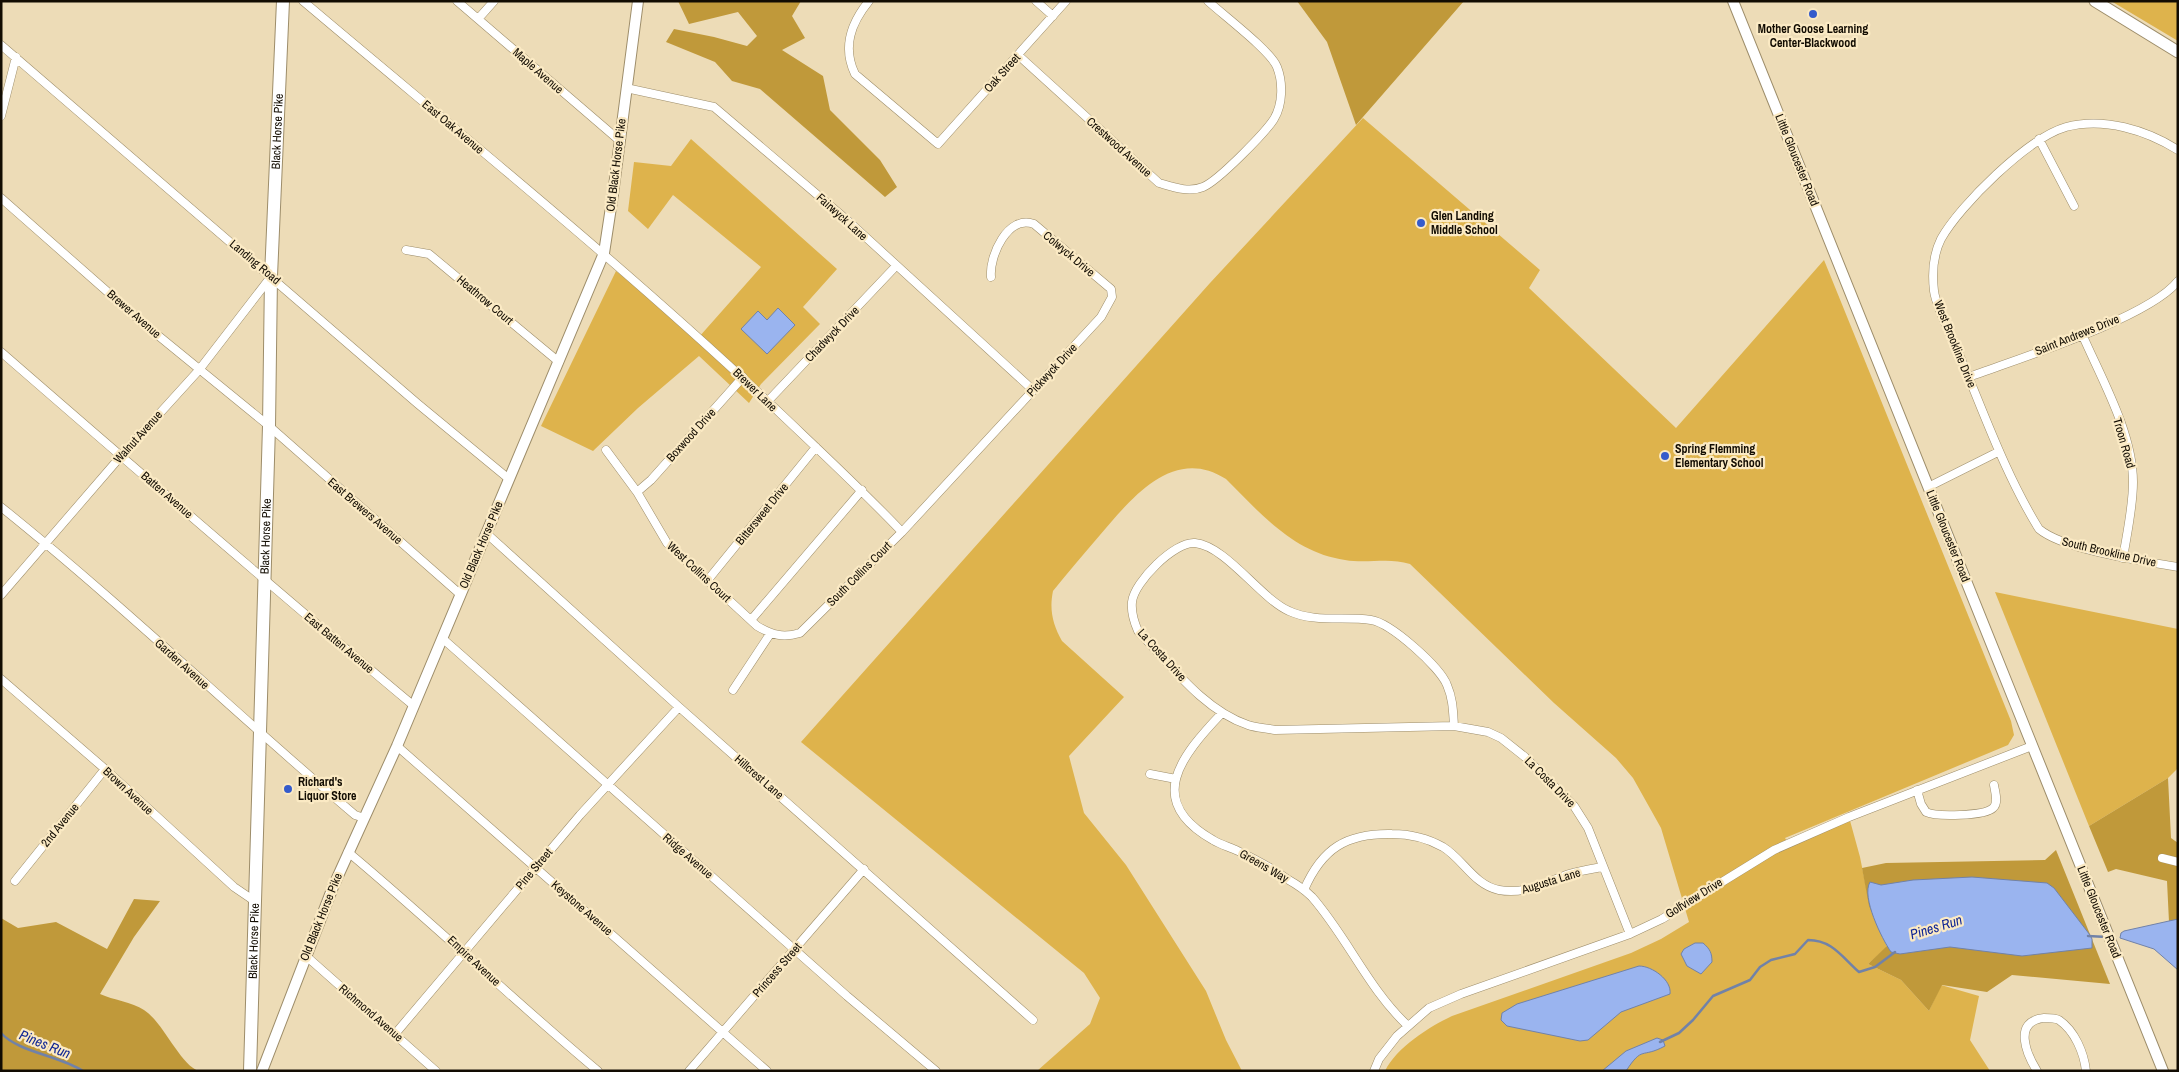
<svg xmlns="http://www.w3.org/2000/svg" width="2179" height="1072" font-family="'Archivo Narrow',sans-serif">
	<style>
		.green { fill: #deb34c }
		.forest { fill: #c0993a }
		.water { fill: #9ab4ef; stroke: #7182a8 }
		.lines { fill: none; stroke-linecap: round; stroke-linejoin: round }
		.stream { stroke: #7182a8; stroke-width: 2.5 }
		.minor-casing { stroke: #9d8d6a; stroke-width: 9 }
		.tertiary-casing { stroke: #9d8d6a; stroke-width: 12 }
		.secondary-casing { stroke: #9d8d6a; stroke-width: 13 }
		.primary-casing { stroke: #9d8d6a; stroke-width: 14 }
		.minor { stroke: #fff; stroke-width: 8 }
		.tertiary { stroke: #fff; stroke-width: 10 }
		.secondary { stroke: #fff; stroke-width: 11 }
		.primary { stroke: #fff; stroke-width: 12 }
		.poi-dot { fill: #355bcb; stroke: #fbeac4; stroke-width: 2 }
		.labels { text-anchor: middle; dominant-baseline: central; stroke-width: 4.5; stroke-linejoin: round; paint-order: stroke }
		.poi-label { font-size: 12px; font-weight: bold; fill: #120c02; stroke: #fbeac4; text-anchor: start }
		.street-label { font-size: 12px; fill: #120c02; stroke: #fbeac4 }
		.water-label { font-size: 14px; font-style: italic; fill: #0f2594; stroke: #fbeac4 }
	</style>
	<rect width="100%" height="100%" fill="#eddcb7"/>
	<path class="green" d="M2111 1H2178V41Z
		M1363 118 1540 270 1529 288 1676 428 1824 260 2011 721 2014 735 2008 745 1785 838 1788 843 1849 817 1860 857 1869 902 1887 947 1868 964 1901 980 1929 1011 1941 985 1979 996 1970 1040 1990 1071H1385C1397 1047 1429 1027 1452 1016L1631 953 1661 939 1689 922 1661 828 1633 778 1616 758 1554 703 1410 564C1388 557 1368 564 1345 560 1294 553 1261 514 1226 479 1173 445 1131 499 1100 535 1084 554 1068 572 1053 591 1049 610 1053 625 1062 641L1124 697 1069 756 1084 813 1126 865 1206 991 1226 1040 1242 1071H1037L1090 1024 1100 998 1084 973 801 742 1210 283Z
		M691 139 837 269 803 307 820 324 761 384 749 403 699 356 638 408 593 451 541 426 616 271 699 337 761 267 673 195 648 229 628 211 634 162 671 166Z
		M1995 592 2178 629V768L2168 778 2089 826Z"/>
	<path class="forest" d="M678 1H801L792 16 805 38 782 50 823 76 830 110 880 160 897 187 885 197 760 89 732 81 715 62 666 42 674 29 714 37 747 46 757 36 738 12 689 24Z
		M1297 1H1464L1356 125 1327 42Z
		M2168 778 2171 838 2178 843V924L2169 922 2167 881 2116 869 2108 872 2089 826Z
		M2056 850 2110 984 2012 975 1987 992 1942 985 1929 1011 1901 980 1868 964 1887 946 1869 906 1862 868 1886 863 2045 860Z
		M134 899 160 901 134 937 100 994C113 1000 132 1002 144 1010 164 1023 180 1065 199 1071H1V918L18 928 56 922 107 949Z"/>
	<path class="water" d="M778 308 795 325 767 354 741 329 758 311 767 320Z
		M1972 877 2047 883 2054 888 2090 935 2092 939V948L2022 956 1950 947 1900 954 1891 952C1882 939 1861 897 1870 882L1881 885 1913 880Z
		M2178 919V970L2154 949 2120 938 2121 933 2124 931Z
		M1695 943H1703C1710 949 1712 953 1712 962L1701 974 1687 966 1681 954 1684 949Z
		M1639 966C1652 966 1672 980 1670 994L1621 1012 1588 1040 1580 1041 1507 1026 1501 1020 1502 1013 1517 1004Z
		M1657 1038 1663 1040 1665 1046C1641 1059 1643 1045 1626 1071H1602L1626 1051Z"/>
	<g class="lines">
		<path class="stream" d="M2088 936 2107 937
			M1 1033C18 1052 60 1056 83 1071
			M1660 1042 1679 1033 1693 1020 1713 996 1750 980 1760 967 1771 960 1795 954 1808 940C1832 940 1842 957 1859 972L1875 967 1895 952"/>
		<defs>
			<path id="minor" d="M303 1C464 137 628 269 781 414 822 453 863 491 902 532
				M457 1 620 141
				M869 1C851 23 842 47 855 74L938 144 1066 1
				M1036 1 1053 16
				M478 19 494 1
				M1 45 418 404 509 479
				M1018 55 1159 183C1173 187 1189 193 1203 187 1218 181 1265 133 1274 119 1283 104 1283 82 1277 67 1271 51 1223 15 1208 1
				M626 88 714 107 847 220 1033 390
				M1 116 16 57
				M2039 139 2074 206
				M2178 150C2146 130 2104 117 2066 127 2028 138 1960 205 1941 239 1933 255 1932 274 1934 291 1936 307 1952 338 1959 354 1984 413 2005 474 2039 529 2064 550 2143 561 2178 567
				M1 198 144 324 269 426 461 595
				M406 250 429 254 559 362
				M2082 334C2101 378 2133 433 2133 482 2133 507 2127 533 2123 558
				M1 352C138 471 275 590 414 706
				M1969 377C2017 359 2149 318 2178 281
				M768 401 896 266
				M606 450 637 492 667 543 757 626C772 635 783 638 800 633L902 532 1101 317 1112 297 1111 289 1034 224C1008 214 989 256 991 277
				M1928 487 1998 452
				M637 492 651 480 743 377
				M1 507C123 605 236 714 355 815L364 818
				M486 533 679 707 1033 1020
				M707 581 816 447
				M1 595 121 456 199 370 270 278
				M751 620 862 490
				M442 638 847 996 936 1071
				M1 679 105 769 234 887 256 902
				M733 690 770 634
				M1222 713C1181 756 1144 801 1213 840 1221 845 1230 847 1238 851 1255 859 1272 868 1287 879 1296 884 1305 890 1312 897 1347 937 1368 988 1407 1025
				M1454 726C1453 711 1453 699 1447 685 1440 667 1391 623 1371 620 1344 616 1315 623 1289 611 1261 599 1226 546 1195 543 1175 541 1134 582 1132 602 1131 612 1134 622 1138 631 1170 664 1203 710 1248 725 1256 728 1266 728 1275 730L1454 726 1488 732 1501 738 1525 757 1574 806 1588 828 1630 934
				M397 746 767 1071
				M1150 774 1176 779
				M1917 790 1921 804 1926 812C1936 817 1985 816 1993 808 1999 803 1995 792 1994 785
				M348 852C433 923 513 1000 598 1071
				M2162 858 2178 862
				M15 881 105 769
				M1304 890C1322 848 1347 833 1392 834 1410 834 1427 838 1443 847 1463 859 1474 885 1499 890 1525 895 1546 882 1569 874 1579 871 1591 869 1602 867
				M305 955 436 1071
				M395 1034 580 815 679 707
				M689 1071 864 869
				M1374 1071 1379 1059 1397 1036 1429 1008 1461 994 1630 934 1662 919 1774 850 1849 817 2032 746
				M2037 1071C2027 1055 2012 1021 2044 1018 2048 1018 2055 1018 2059 1020 2075 1031 2084 1053 2086 1071"/>
			<path id="tertiary" d="M1733 1 2163 1071
				M262 1071 333 887 397 746 604 253 613 194 638 1"/>
			<path id="secondary" d="M2095 1 2178 52"/>
			<g id="primary">
				<path id="s1" d="M250 1071 269 426 271 276 283 1"/>
			</g>
		</defs>
		<use href="#minor" class="minor-casing"/>
		<use href="#tertiary" class="tertiary-casing"/>
		<use href="#secondary" class="secondary-casing"/>
		<use href="#primary" class="primary-casing"/>
		<use href="#minor" class="minor"/>
		<use href="#tertiary" class="tertiary"/>
		<use href="#secondary" class="secondary"/>
		<use href="#primary" class="primary"/>
	</g>
	<g class="poi-dot">
		<circle cx="1813" cy="14" r="5"/>
		<circle cx="1421" cy="223" r="5"/>
		<circle cx="1665" cy="456" r="5"/>
		<circle cx="288" cy="789" r="5"/>
	</g>
	<g class="labels">
		<g class="poi-label">
			<text x="1813" y="29" text-anchor="middle">Mother Goose Learning<tspan x="1813" dy="14">Center-Blackwood</tspan></text>
			<text x="1431" y="216">Glen Landing<tspan x="1431" dy="14">Middle School</tspan></text>
			<text x="1675" y="449">Spring Flemming<tspan x="1675" dy="14">Elementary School</tspan></text>
			<text x="298" y="782">Richard's<tspan x="298" dy="14">Liquor Store</tspan></text>
		</g>
		<g class="street-label">
			<text transform="translate(538 71) rotate(41)">Maple Avenue</text>
			<text transform="translate(1002 73) rotate(-48)">Oak Street</text>
			<text transform="translate(453 127) rotate(40)">East Oak Avenue</text>
			<text stroke="none"><textPath href="#s1" startOffset="940">Black Horse Pike</textPath></text>
			<text transform="translate(1119 147) rotate(42)">Crestwood Avenue</text>
			<text transform="translate(1797 160) rotate(68)">Little Gloucester Road</text>
			<text transform="translate(616 165) rotate(-83)">Old Black Horse Pike</text>
			<text transform="translate(842 217) rotate(42)">Fairwyck Lane</text>
			<text transform="translate(1069 254) rotate(40)">Colwyck Drive</text>
			<text transform="translate(255 262) rotate(40)">Landing Road</text>
			<text transform="translate(485 300) rotate(40)">Heathrow Court</text>
			<text transform="translate(134 314) rotate(41)">Brewer Avenue</text>
			<text transform="translate(832 334) rotate(-46)">Chadwyck Drive</text>
			<text transform="translate(2077 335) rotate(-22)">Saint Andrews Drive</text>
			<text transform="translate(1955 344) rotate(68)">West Brookline Drive</text>
			<text transform="translate(1052 370) rotate(-47)">Pickwyck Drive</text>
			<text transform="translate(755 390) rotate(44)">Brewer Lane</text>
			<text transform="translate(691 435) rotate(-48)">Boxwood Drive</text>
			<text transform="translate(138 437) rotate(-48)">Walnut Avenue</text>
			<text transform="translate(2124 443) rotate(74)">Troon Road</text>
			<text transform="translate(167 495) rotate(41)">Batten Avenue</text>
			<text transform="translate(365 511) rotate(41)">East Brewers Avenue</text>
			<text transform="translate(762 514) rotate(-51)">Bittersweet Drive</text>
			<text stroke="none"><textPath href="#s1" startOffset="535">Black Horse Pike</textPath></text>
			<text transform="translate(1948 536) rotate(68)">Little Gloucester Road</text>
			<text transform="translate(481 545) rotate(-67)">Old Black Horse Pike</text>
			<text transform="translate(2109 552) rotate(13)">South Brookline Drive</text>
			<text transform="translate(699 572) rotate(43)">West Collins Court</text>
			<text transform="translate(859 574) rotate(-45)">South Collins Court</text>
			<text transform="translate(339 643) rotate(40)">East Batten Avenue</text>
			<text transform="translate(1162 655) rotate(48)">La Costa Drive</text>
			<text transform="translate(182 664) rotate(42)">Garden Avenue</text>
			<text transform="translate(759 777) rotate(41)">Hillcrest Lane</text>
			<text transform="translate(1550 782) rotate(45)">La Costa Drive</text>
			<text transform="translate(128 791) rotate(43)">Brown Avenue</text>
			<text transform="translate(60 825) rotate(-51)">2nd Avenue</text>
			<text transform="translate(688 856) rotate(41)">Ridge Avenue</text>
			<text transform="translate(1264 866) rotate(30)">Greens Way</text>
			<text transform="translate(534 869) rotate(-50)">Pine Street</text>
			<text transform="translate(1551 881) rotate(-17)">Augusta Lane</text>
			<text transform="translate(1694 898) rotate(-32)">Golfview Drive</text>
			<text transform="translate(582 908) rotate(41)">Keystone Avenue</text>
			<text transform="translate(2099 912) rotate(68)">Little Gloucester Road</text>
			<text transform="translate(321 917) rotate(-68)">Old Black Horse Pike</text>
			<text stroke="none"><textPath href="#s1" startOffset="130">Black Horse Pike</textPath></text>
			<text transform="translate(474 961) rotate(43)">Empire Avenue</text>
			<text transform="translate(777 970) rotate(-49)">Princess Street</text>
			<text transform="translate(371 1013) rotate(41)">Richmond Avenue</text>
		</g>
		<g class="water-label">
			<text transform="translate(1936 927) rotate(-17)">Pines Run</text>
			<text transform="translate(45 1044) rotate(22)">Pines Run</text>
		</g>
	</g>
	<rect width="2179" height="1072" fill="none" stroke="#120c02" stroke-width="5"/>
</svg>
